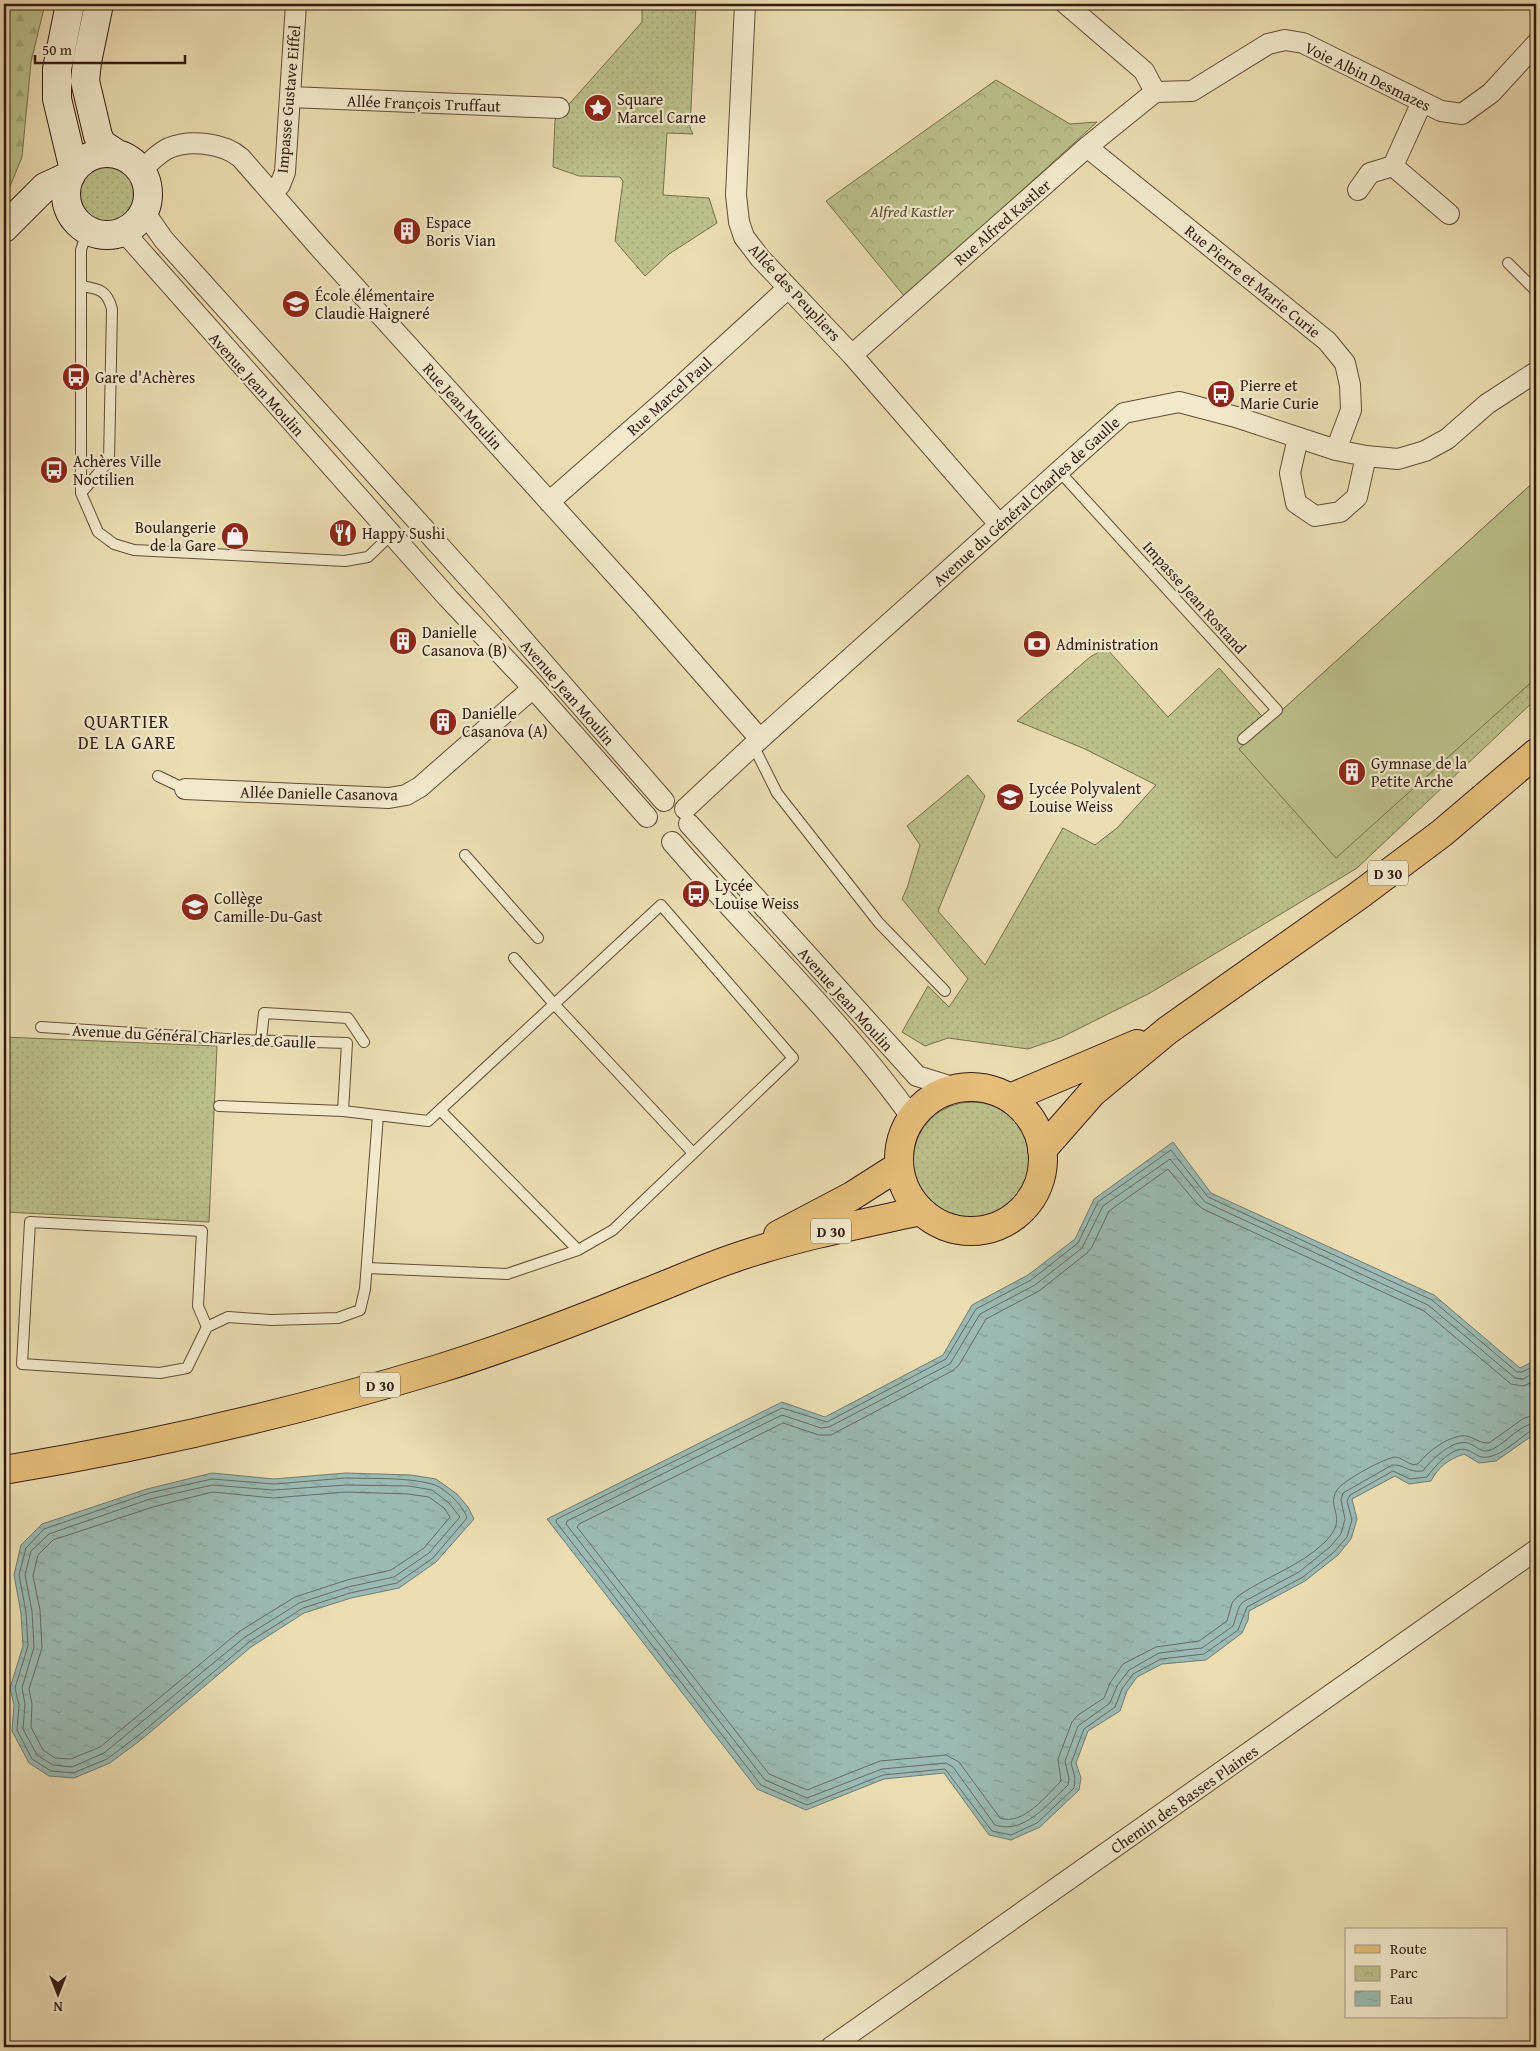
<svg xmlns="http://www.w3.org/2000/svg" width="1540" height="2051" font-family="'Gentium Book Plus',serif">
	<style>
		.grass { fill: url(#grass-dots); stroke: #786d4d }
		.forest { fill: url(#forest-firs); stroke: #786d4d }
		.park { fill: url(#park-crowns); stroke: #786d4d }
		.pitch { fill: #bbc089; stroke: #786d4d }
		.water { fill: url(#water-ripples); stroke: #717a72 }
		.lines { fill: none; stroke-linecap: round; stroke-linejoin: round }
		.shore { stroke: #676a62; stroke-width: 1 }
		.lane-casing { stroke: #624b39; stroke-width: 12 }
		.street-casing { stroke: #624b39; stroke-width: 22 }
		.secondary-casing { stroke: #341a11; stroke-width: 30 }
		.primary-casing { stroke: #341a11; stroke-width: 30 }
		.lane { stroke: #f2e9cc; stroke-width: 10 }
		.street { stroke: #f2e9cc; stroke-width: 20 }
		.secondary { stroke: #f2e9cc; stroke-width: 28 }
		.primary { stroke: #e6be78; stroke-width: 28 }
		.labels { text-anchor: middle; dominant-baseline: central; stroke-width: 4.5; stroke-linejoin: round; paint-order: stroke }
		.shield { fill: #f2e9cc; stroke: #6d5849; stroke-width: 1 }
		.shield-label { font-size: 15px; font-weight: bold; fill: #341a11 }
		.street-label { font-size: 16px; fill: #341a11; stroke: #f2e9cc }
		.poi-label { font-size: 16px; fill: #341a11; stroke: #f2e9cc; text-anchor: start }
		.park-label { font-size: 16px; font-style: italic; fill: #5c4c35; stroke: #f2e9cc }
		.neighbourhood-label { font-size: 18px; letter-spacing: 1px; fill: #341a11; stroke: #f2e9cc }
	</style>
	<defs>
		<pattern id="grass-dots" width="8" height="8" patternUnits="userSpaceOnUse" patternTransform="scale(1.25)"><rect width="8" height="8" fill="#bbc089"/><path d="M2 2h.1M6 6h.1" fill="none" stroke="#a1a475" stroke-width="1.8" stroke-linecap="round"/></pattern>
		<pattern id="forest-firs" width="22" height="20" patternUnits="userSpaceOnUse" patternTransform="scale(1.25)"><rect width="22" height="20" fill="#bbc089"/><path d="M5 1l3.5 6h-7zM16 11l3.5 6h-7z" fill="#a1a475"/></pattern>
		<pattern id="park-crowns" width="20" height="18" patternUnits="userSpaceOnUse" patternTransform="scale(1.25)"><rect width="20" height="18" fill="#bbc089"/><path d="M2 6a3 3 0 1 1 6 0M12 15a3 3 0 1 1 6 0" fill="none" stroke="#a1a475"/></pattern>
		<pattern id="water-ripples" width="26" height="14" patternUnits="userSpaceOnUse" patternTransform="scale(1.25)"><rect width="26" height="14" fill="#9abab3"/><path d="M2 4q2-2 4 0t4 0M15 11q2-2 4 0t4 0" fill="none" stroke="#859f99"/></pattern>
	</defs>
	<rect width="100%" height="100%" fill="#ebddb1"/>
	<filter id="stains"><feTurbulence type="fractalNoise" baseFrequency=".004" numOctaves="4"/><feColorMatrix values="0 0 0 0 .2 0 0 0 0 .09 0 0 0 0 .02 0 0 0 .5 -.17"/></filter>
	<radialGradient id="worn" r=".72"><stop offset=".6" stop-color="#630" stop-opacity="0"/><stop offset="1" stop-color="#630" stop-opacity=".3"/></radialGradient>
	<path class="grass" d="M642 4H696L690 128 693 134 667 133 663 195 709 198 717 223 669 254 645 276 615 241 623 181 620 177 579 176 553 167 555 120 642 22Z
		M76 193a31 31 0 1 1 62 0a31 31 0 1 1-62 0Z
		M1536 480V699L1357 868 1150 993 1060 1038 1028 1049 948 1038 925 1046 902 1032 928 986 949 1007 968 979 902 899 907 888 920 845 907 826 968 775 985 796 938 911 985 965 1063 828 1095 845 1117 828 1156 785 1085 749 1017 721 1090 657 1106 648 1168 717 1219 668 1268 723Z
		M4 1037 217 1046 209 1222 4 1212Z
		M913 1161a59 59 0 1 1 118 0a59 59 0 1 1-118 0Z"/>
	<path class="forest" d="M8 4H45L31 62 22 157 4 201Z"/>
	<path class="park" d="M996 80 1070 124 1097 122 905 297 826 201Z"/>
	<path class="pitch" d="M1536 480V678L1336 858 1239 749Z"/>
	<path class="water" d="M1173 1142 1211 1193 1434 1295 1520 1368 1536 1360V1433L1496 1461 1479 1463 1464 1454C1449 1459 1438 1467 1431 1481L1409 1484 1395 1476 1352 1499 1357 1519 1351 1539 1338 1555 1305 1581 1249 1611 1248 1620 1242 1633 1206 1660 1162 1664 1137 1677 1127 1691 1120 1711 1088 1731 1076 1763 1081 1778 1079 1790 1040 1827 1011 1840 989 1835 944 1773 884 1779 806 1810 757 1789 547 1519 782 1402 825 1417 943 1355 972 1305 1028 1275 1075 1239 1094 1199Z
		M212 1473 274 1479 346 1473 410 1475 436 1479 457 1494 468 1507 474 1519 436 1562 399 1588 351 1598 304 1613 251 1647 142 1739 110 1763 74 1778 49 1776 29 1763 12 1731 14 1705 10 1688 23 1646 21 1613 14 1575 21 1545 42 1524 147 1489Z"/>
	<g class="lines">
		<path class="shore" d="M1536 1365 1522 1372H1517L1432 1300 1208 1197 1171 1150 1098 1202 1078 1243 1031 1280 976 1309 946 1359 827 1422 782 1408 557 1519 556 1522 761 1785 807 1805 883 1775 945 1769 992 1831 1011 1835 1037 1823 1074 1788 1075 1778 1071 1763 1084 1729 1115 1707 1122 1689 1133 1674 1161 1659 1204 1654 1238 1630 1247 1607 1303 1577 1334 1552 1347 1537 1352 1520 1347 1501 1350 1495 1393 1471 1410 1479 1427 1477C1434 1467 1453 1445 1467 1450 1477 1454 1480 1460 1492 1456 1504 1453 1521 1437 1532 1430L1536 1429
			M1536 1372 1523 1379 1515 1378 1428 1305 1205 1202 1170 1159 1103 1206 1082 1248 1035 1285 980 1314 950 1364 829 1427 821 1428 782 1415 567 1521 566 1524 765 1780 807 1798 882 1769 946 1763 953 1767 995 1825C1024 1835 1049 1803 1068 1785L1069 1779 1065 1761 1078 1726 1110 1703 1117 1686 1129 1670 1159 1653 1202 1648 1233 1626 1239 1607 1243 1602 1299 1572 1330 1547 1341 1534 1345 1519 1341 1500 1343 1493 1392 1465C1405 1464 1407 1473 1423 1471 1431 1460 1452 1439 1468 1443 1477 1446 1482 1455 1493 1449 1507 1442 1520 1424 1536 1423
			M1536 1381 1523 1386 1511 1384 1424 1311 1203 1209 1197 1204 1168 1169 1109 1211 1092 1247 1087 1253 1039 1291 986 1319 959 1365 952 1371 831 1435H819L783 1423 579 1524 577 1527 769 1774 807 1790 880 1761 946 1755 959 1762 1000 1818C1023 1826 1046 1796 1061 1781L1058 1759 1072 1722 1078 1715 1104 1698 1110 1683 1123 1664 1156 1647 1199 1641 1227 1621 1232 1603 1238 1596C1267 1576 1299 1567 1325 1542 1350 1517 1325 1508 1337 1490 1342 1481 1386 1457 1396 1457 1403 1458 1411 1467 1417 1464 1420 1463 1422 1459 1425 1456 1435 1447 1446 1439 1460 1436 1472 1434 1478 1444 1489 1443L1524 1418 1536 1415
			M346 1478C374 1479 405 1477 432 1484 444 1487 464 1506 467 1518L433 1558 397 1583 350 1593 303 1608 249 1642 139 1735 107 1759 73 1773 51 1771 32 1759 17 1730 19 1705 15 1688 28 1646 26 1612 19 1575 26 1548 44 1529 149 1493 212 1479 274 1484Z
			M213 1485 273 1490 346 1485 409 1486 432 1490 449 1503 460 1517 429 1553 394 1577 348 1587 299 1603 245 1637 104 1753 72 1767 53 1765 37 1755 23 1729 25 1704 22 1688 34 1647 32 1611 25 1575 31 1551 49 1534 150 1499Z
			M213 1492 273 1498 346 1492 408 1494 429 1497 444 1508 450 1517 424 1548 391 1570 347 1580 295 1597 240 1631 100 1747 71 1759 55 1758 43 1750 31 1727 32 1704 29 1689 42 1648 40 1610 33 1576 38 1555 53 1540 153 1507Z"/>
		<defs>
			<path id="lane" d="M91 232 84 241 81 250V493L98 532 114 544 134 550 345 561 368 557 392 534
				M1508 263 1536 291
				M1059 471 1277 710 1243 739
				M81 493 109 461 112 309C107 290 99 289 82 286
				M753 745 777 793 879 923 945 991
				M158 776 185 789
				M465 855 538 938
				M514 958 554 1004 693 1153
				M41 1027 242 1040 347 1043 343 1111
				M261 1040 264 1013 348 1018 364 1042
				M219 1106 343 1111 428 1121 661 905 793 1058 613 1230 578 1250
				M367 1268 507 1274 578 1250 440 1110
				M207 1327 198 1306 202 1231 30 1222 22 1364 160 1373 187 1368 207 1327 228 1317 271 1320 338 1318 360 1310 365 1289 378 1115"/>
			<path id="street" d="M745 4 736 195 739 222 744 237 760 258 852 355 999 524
				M1066 4 1144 71 1155 92
				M1155 92 1192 91 1268 44 1285 40 1303 43 1441 111 1462 114 1491 93 1536 44
				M290 97 559 108
				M1422 102 1393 166 1449 214
				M1087 147 1327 341 1345 363 1350 385 1351 410 1336 450
				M141 170C150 163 159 152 169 148 190 139 224 143 241 158L317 245 640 602 760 739
				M1358 190 1370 173 1393 166
				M272 192 280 185 285 172 296 4
				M145 213 164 240 492 604 664 801
				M124 232 448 598 533 688 647 817
				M852 355 1087 147 1155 92
				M1298 438 1290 473 1296 503 1315 516 1340 512 1357 497 1366 456
				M549 502 671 395 788 288
				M185 789 389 798 406 795 420 787 533 688
				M685 809 760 739 1124 413 1179 402 1236 417 1336 450 1366 456 1398 459 1425 451 1447 439 1487 404 1536 372
				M689 824 917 1076 956 1088
				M672 842C751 934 841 1019 912 1118
				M831 2047 1536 1550"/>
			<path id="secondary" d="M70 4 57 69V99L74 170
				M99 4 87 62 85 81 98 136 102 144 117 154
				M66 194a41 41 0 1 1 82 0a41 41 0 1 1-82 0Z
				M4 228 45 187 71 175"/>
			<path id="primary" d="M899 1159a72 72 0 1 1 144 0a72 72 0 1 1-144 0Z
				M1010 1098 1137 1044
				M1042 1150 1092 1093 1168 1030 1358 896 1442 833 1536 753
				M778 1235 852 1196 899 1166
				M4 1470C150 1446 296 1412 438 1369 506 1348 574 1322 640 1295 674 1282 708 1266 743 1255 800 1236 861 1224 920 1211"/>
		</defs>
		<use href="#lane" class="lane-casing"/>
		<use href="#street" class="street-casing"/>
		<use href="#secondary" class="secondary-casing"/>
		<use href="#primary" class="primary-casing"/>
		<use href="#lane" class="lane"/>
		<use href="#street" class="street"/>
		<use href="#secondary" class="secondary"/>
		<use href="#primary" class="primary"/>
	</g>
	<defs>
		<symbol id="sight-disc" viewBox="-11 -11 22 22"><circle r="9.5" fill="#8f2418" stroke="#f2e9cc"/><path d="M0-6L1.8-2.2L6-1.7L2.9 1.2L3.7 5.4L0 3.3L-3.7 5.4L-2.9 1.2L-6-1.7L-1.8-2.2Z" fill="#fff"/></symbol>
		<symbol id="building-disc" viewBox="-11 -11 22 22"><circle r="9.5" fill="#8f2418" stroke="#f2e9cc"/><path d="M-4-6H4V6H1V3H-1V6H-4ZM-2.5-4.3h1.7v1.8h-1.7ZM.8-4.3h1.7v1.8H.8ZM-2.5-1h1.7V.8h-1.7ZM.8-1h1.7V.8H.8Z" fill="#fff"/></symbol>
		<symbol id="school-disc" viewBox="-11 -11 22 22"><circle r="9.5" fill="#8f2418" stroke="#f2e9cc"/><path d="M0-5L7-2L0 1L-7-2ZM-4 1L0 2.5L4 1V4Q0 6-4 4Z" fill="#fff"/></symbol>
		<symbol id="bus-disc" viewBox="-11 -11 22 22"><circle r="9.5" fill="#8f2418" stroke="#f2e9cc"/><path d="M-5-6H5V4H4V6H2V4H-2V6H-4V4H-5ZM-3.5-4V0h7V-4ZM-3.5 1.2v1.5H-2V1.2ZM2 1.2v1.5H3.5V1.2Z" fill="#fff"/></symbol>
		<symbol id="restaurant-disc" viewBox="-11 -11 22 22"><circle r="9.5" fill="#8f2418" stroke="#f2e9cc"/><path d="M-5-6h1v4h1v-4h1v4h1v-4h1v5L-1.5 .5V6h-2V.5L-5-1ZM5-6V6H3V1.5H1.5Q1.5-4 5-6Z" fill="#fff"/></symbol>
		<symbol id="shop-disc" viewBox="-11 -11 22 22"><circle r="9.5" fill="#8f2418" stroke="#f2e9cc"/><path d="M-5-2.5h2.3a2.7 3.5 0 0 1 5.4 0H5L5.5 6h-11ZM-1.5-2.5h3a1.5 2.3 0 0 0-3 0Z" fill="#fff"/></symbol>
		<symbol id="bank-disc" viewBox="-11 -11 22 22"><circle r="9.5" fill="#8f2418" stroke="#f2e9cc"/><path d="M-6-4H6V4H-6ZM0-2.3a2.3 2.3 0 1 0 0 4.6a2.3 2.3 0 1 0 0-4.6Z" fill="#fff"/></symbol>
	</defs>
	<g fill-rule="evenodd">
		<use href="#sight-disc" x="582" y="92" width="32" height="32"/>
		<use href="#building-disc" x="391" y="215" width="32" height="32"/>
		<use href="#school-disc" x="280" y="288" width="32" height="32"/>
		<use href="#bus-disc" x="60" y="361" width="32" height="32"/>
		<use href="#bus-disc" x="1205" y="378" width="32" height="32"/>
		<use href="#bus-disc" x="38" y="454" width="32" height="32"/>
		<use href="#restaurant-disc" x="327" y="517" width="32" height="32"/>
		<use href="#shop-disc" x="219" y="520" width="32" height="32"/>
		<use href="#building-disc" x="387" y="625" width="32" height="32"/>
		<use href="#bank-disc" x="1021" y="628" width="32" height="32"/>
		<use href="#building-disc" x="427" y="706" width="32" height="32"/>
		<use href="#building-disc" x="1336" y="756" width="32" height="32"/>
		<use href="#school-disc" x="994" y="781" width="32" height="32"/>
		<use href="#bus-disc" x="680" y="878" width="32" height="32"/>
		<use href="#school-disc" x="179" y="891" width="32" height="32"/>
	</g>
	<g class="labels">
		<g class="shield">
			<rect x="1368" y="860.5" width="40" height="25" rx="4"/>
			<rect x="811" y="1218.5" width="40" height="25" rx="4"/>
			<rect x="360" y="1372.5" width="40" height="25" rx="4"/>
		</g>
		<g class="shield-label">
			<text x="1388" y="873">D 30</text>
			<text x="831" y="1231">D 30</text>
			<text x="380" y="1385">D 30</text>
		</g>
		<g class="street-label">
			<text transform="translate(1368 76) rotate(26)">Voie Albin Desmazes</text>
			<text transform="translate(288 99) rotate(-85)">Impasse Gustave Eiffel</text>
			<text transform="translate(424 103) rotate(2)">Allée François Truffaut</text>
			<text transform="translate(1002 222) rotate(-41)">Rue Alfred Kastler</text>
			<text transform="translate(1253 281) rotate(39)">Rue Pierre et Marie Curie</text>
			<text transform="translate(795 292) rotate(47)">Allée des Peupliers</text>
			<text transform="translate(257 384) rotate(48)">Avenue Jean Moulin</text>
			<text transform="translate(669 396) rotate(-42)">Rue Marcel Paul</text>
			<text transform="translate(463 406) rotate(48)">Rue Jean Moulin</text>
			<text transform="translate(1026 501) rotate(-42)">Avenue du Général Charles de Gaulle</text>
			<text transform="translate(1195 597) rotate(48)">Impasse Jean Rostand</text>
			<text transform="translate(568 692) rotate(49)">Avenue Jean Moulin</text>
			<text transform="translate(319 793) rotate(1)">Allée Danielle Casanova</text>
			<text transform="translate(846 999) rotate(48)">Avenue Jean Moulin</text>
			<text transform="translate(194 1036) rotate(3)">Avenue du Général Charles de Gaulle</text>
			<text transform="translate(1184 1799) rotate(-35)">Chemin des Basses Plaines</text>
		</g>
		<g class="poi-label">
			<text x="617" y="99">Square<tspan x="617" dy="18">Marcel Carne</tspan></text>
			<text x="426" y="222">Espace<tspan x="426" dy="18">Boris Vian</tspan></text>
			<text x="315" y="295">École élémentaire<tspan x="315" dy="18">Claudie Haigneré</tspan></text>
			<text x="95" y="377">Gare d'Achères</text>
			<text x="1240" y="385">Pierre et<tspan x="1240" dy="18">Marie Curie</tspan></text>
			<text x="73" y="461">Achères Ville<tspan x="73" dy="18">Noctilien</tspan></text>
			<text x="216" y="527" text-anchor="end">Boulangerie<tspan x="216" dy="18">de la Gare</tspan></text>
			<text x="362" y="533">Happy Sushi</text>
			<text x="422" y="632">Danielle<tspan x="422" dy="18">Casanova (B)</tspan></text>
			<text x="1056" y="644">Administration</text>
			<text x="462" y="713">Danielle<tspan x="462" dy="18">Casanova (A)</tspan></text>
			<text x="1371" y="763">Gymnase de la<tspan x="1371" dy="18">Petite Arche</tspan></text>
			<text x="1029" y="788">Lycée Polyvalent<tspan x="1029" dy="18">Louise Weiss</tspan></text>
			<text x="715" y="885">Lycée<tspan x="715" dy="18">Louise Weiss</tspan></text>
			<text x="214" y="898">Collège<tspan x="214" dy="18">Camille-Du-Gast</tspan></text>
		</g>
		<g class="park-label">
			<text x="912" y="211">Alfred Kastler</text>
		</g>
		<g class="neighbourhood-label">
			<text x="127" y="721">QUARTIER<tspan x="127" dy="21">DE LA GARE</tspan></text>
		</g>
	</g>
	<rect width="1540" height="2051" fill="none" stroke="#ebddb1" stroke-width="20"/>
	<rect x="5" y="5" width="1530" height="2041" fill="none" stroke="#341a11" stroke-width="2.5"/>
	<rect x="10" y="10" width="1520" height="2031" fill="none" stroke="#341a11"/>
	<rect x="1345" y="1928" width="162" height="90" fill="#f2e9cc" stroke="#a69681"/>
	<rect x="1355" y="1945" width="25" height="8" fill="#e6be78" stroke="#a69681"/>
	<text x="1390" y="1954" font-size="15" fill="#341a11">Route</text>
	<rect x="1355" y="1966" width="25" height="15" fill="url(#park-crowns)" stroke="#a69681"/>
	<text x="1390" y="1978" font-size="15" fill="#341a11">Parc</text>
	<rect x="1355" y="1991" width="25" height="15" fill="url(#water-ripples)" stroke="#a69681"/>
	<text x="1390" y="2004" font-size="15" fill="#341a11">Eau</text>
	<g transform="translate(58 1994) rotate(180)" stroke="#f2e9cc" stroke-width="4" paint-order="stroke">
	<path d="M0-4L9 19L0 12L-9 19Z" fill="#341a11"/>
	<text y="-8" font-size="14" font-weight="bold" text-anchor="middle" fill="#341a11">N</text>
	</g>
	<path d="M35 55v8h150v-8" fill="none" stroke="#341a11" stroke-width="2.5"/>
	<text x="42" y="55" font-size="15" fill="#341a11" stroke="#f2e9cc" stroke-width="4" paint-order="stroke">50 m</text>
	<rect width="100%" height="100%" filter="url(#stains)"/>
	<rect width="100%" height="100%" fill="url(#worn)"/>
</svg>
